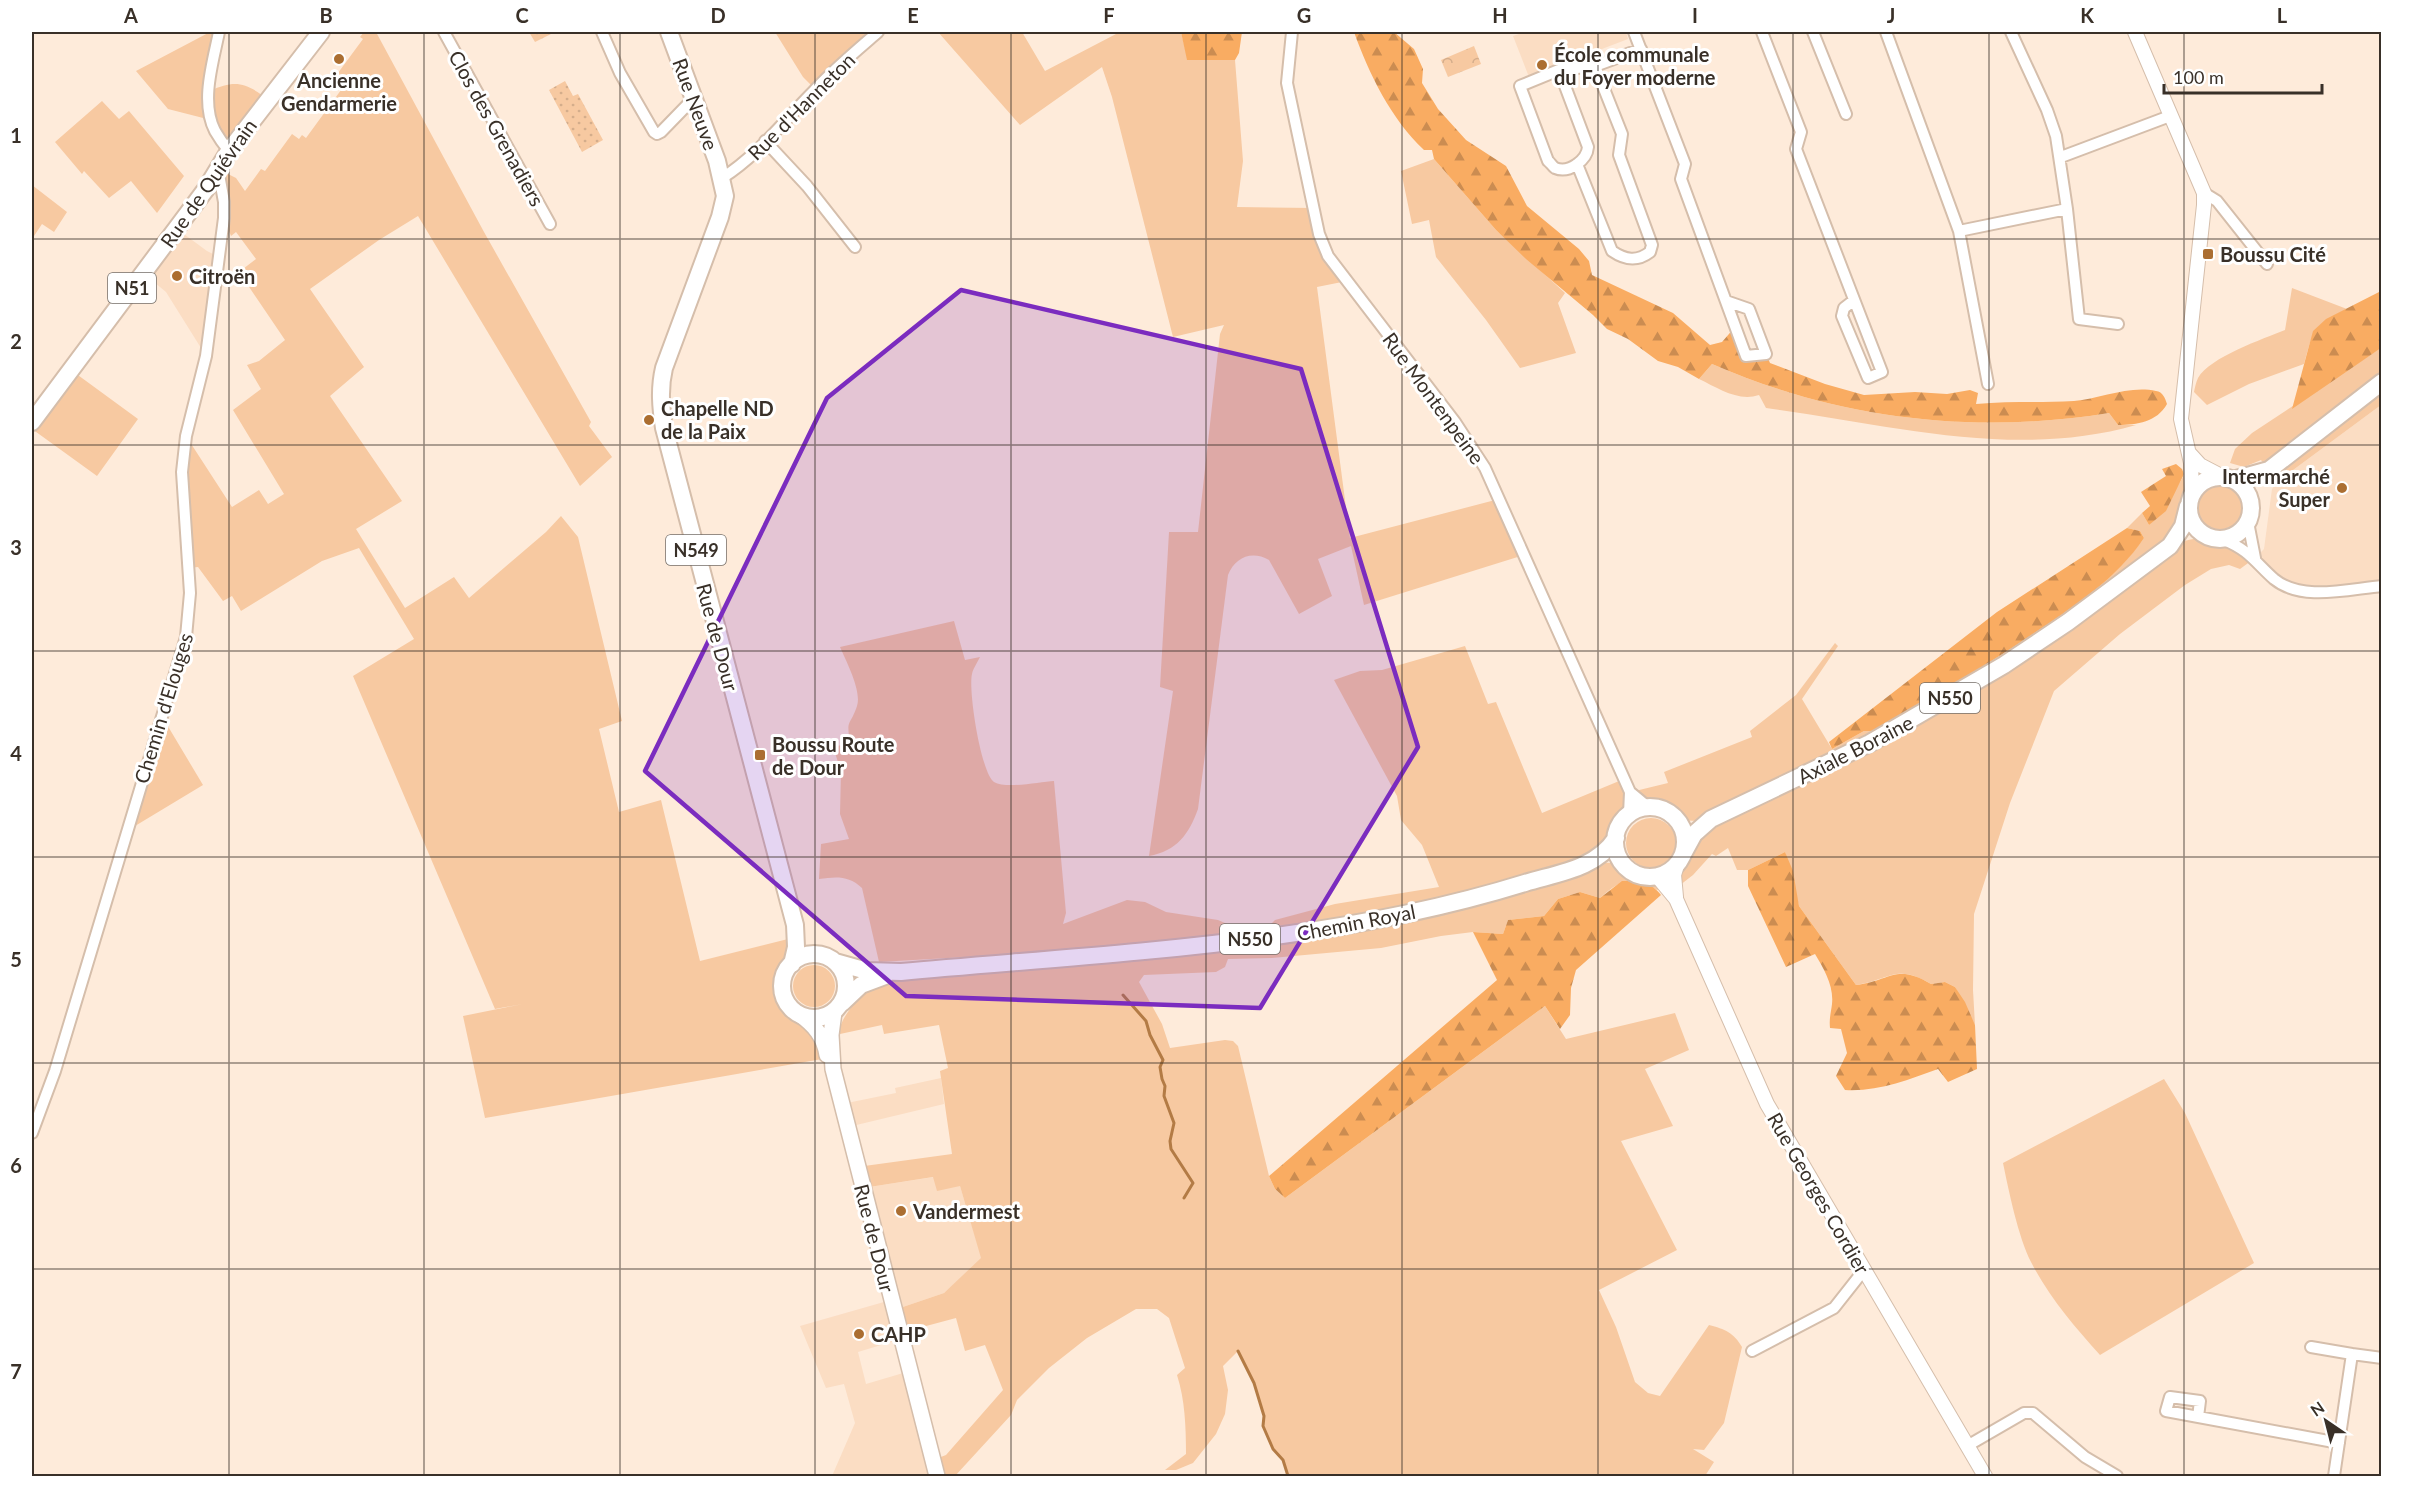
<svg xmlns="http://www.w3.org/2000/svg" width="2413" height="1508" font-family="Lato,sans-serif">
	<style>
		.built { fill: #fbddc3 }
		.grass { fill: #f7c9a1 }
		.forest { fill: url(#forest-firs) }
		.park { fill: url(#park-crowns) }
		.garden { fill: url(#garden-dots) }
		.lines { fill: none; stroke-linecap: round; stroke-linejoin: round }
		.stream { stroke: #b37b45; stroke-width: 3 }
		.minor-casing { stroke: #d5beab; stroke-width: 14 }
		.tertiary-casing { stroke: #d5beab; stroke-width: 16 }
		.secondary-casing { stroke: #d5beab; stroke-width: 18 }
		.primary-casing { stroke: #d5beab; stroke-width: 20 }
		.minor { stroke: #fff; stroke-width: 10 }
		.tertiary { stroke: #fff; stroke-width: 14 }
		.secondary { stroke: #fff; stroke-width: 15 }
		.primary { stroke: #fff; stroke-width: 16 }
		.marked { fill: #7b2cbf; fill-opacity: 0.2; stroke: #7b2cbf; stroke-width: 4.5; stroke-linejoin: round }
		.grid { fill: none; stroke: #393028; stroke-width: 1.5; stroke-opacity: 0.55 }
		.poi-dot { fill: #ab6e31; stroke: #fff; stroke-width: 2 }
		.labels { text-anchor: middle; dominant-baseline: central; stroke-width: 6; stroke-linejoin: round; paint-order: stroke }
		.shield { fill: #fff; stroke: #746e68; stroke-width: 1.5 }
		.shield-label { font-size: 18px; font-weight: bold; fill: #393028 }
		.poi-label { font-size: 20px; font-weight: bold; fill: #393028; stroke: #fff; text-anchor: start }
		.street-label { font-size: 20px; fill: #393028; stroke: #fff }
		.neatline { fill: none; stroke: #393028; stroke-width: 2 }
		.grid-label { font-size: 20px; text-anchor: middle; font-weight: bold; fill: #393028 }
	</style>
	<defs>
		<pattern id="forest-firs" width="22" height="20" patternUnits="userSpaceOnUse" patternTransform="scale(1.5)"><rect width="22" height="20" fill="#f9ac62"/><path d="M5 1l3.5 6h-7zM16 11l3.5 6h-7z" fill="#cb8c51"/></pattern>
		<pattern id="park-crowns" width="20" height="18" patternUnits="userSpaceOnUse" patternTransform="scale(1.5)"><rect width="20" height="18" fill="#f7c9a1"/><path d="M2 6a3 3 0 1 1 6 0M12 15a3 3 0 1 1 6 0" fill="none" stroke="#d4ad8b"/></pattern>
		<pattern id="garden-dots" width="8" height="8" patternUnits="userSpaceOnUse" patternTransform="scale(1.5)"><rect width="8" height="8" fill="#f7c9a1"/><path d="M2 2h.1M6 6h.1" fill="none" stroke="#d4ad8b" stroke-width="1.8" stroke-linecap="round"/></pattern>
	</defs>
	<rect width="100%" height="100%" fill="#feebda"/>
	<path class="built" d="M1525 32H1626L1628 39 1529 77 1513 36Z
		M177 229 207 251 219 257 206 356 166 292 143 273Z
		M2381 405V586L2296 591 2255 558 2264 549 2272 489 2277 482Z
		M941 1078 944 1104 848 1127 842 1104 896 1093 895 1088Z
		M934 1177 960 1186 982 1259 944 1293 894 1310 901 1339 858 1352 866 1384 910 1371 933 1476H832L855 1423 844 1384 826 1388 800 1326 891 1300 863 1188Z"/>
	<path class="grass" d="M210 32H219L210 91C236 79 246 83 269 100L229 151 211 120 168 109 136 71Z
		M364 32H376L484 232 591 422 589 426 612 457 580 486 418 216 379 240 310 289 364 367 330 396 402 501 356 529 405 608 454 577 469 598 546 532 561 516 578 537 622 721 599 729 619 812 661 800 700 961 796 937 783 980V990L791 1008 813 1025 828 1058 485 1118 463 1016 523 1004 495 1009 353 676 414 639 359 548 322 561 241 611 232 596 223 601 198 567 189 568 186 436 232 507 259 490 268 504 284 494 233 410 261 389 247 365 259 361 285 340 239 272 256 259 236 232 231 236 224 218 218 169 236 178 245 191 261 169 265 171 292 134 299 139 302 135 306 138 341 90 335 84 339 79 335 77 363 39 360 37Z
		M775 32H878L815 89 803 77Z
		M938 32H1022L1045 71 1116 34V32H1181L1188 60H1235L1243 161 1237 207 1313 208 1319 234 1347 281 1317 287 1350 538 1499 499 1524 555 1364 605 1351 546 1318 559 1332 596 1299 614 1269 560C1252 550 1235 557 1228 575L1198 809C1189 834 1177 851 1149 856L1173 691 1160 687 1169 532H1198L1220 334 1224 325 1173 337 1112 97 1102 67 1020 125Z
		M102 101 119 119 129 111 184 176 157 213 131 181 109 198 84 171 82 174 55 142Z
		M1434 159 1496 230 1565 293 1558 303 1576 353 1520 368 1486 320 1436 257 1429 220 1412 224 1401 171Z
		M32 185 67 212 54 232 42 224 32 239Z
		M2292 288 2347 309C2313 326 2314 328 2304 364L2249 384 2207 405 2194 392C2195 387 2196 382 2198 378 2210 357 2263 339 2285 330Z
		M2381 348V405L2277 482 2261 460 2244 467 2230 463 2235 449 2252 433Z
		M1712 364C1838 419 1974 435 2109 413L2118 425H2136C2014 460 1888 424 1766 408L1759 395C1738 402 1718 388 1699 379Z
		M71 370 138 419 97 476 32 429Z
		M2191 463 2192 493 2172 545C2209 531 2223 539 2255 558L2240 569 2229 565 2211 569 2185 585 2120 634 2054 691 2010 803 1974 914 1973 990 1975 1025 1955 987 1945 982 1931 984C1896 963 1890 980 1856 985L1799 906 1785 852 1748 870H1737L1728 848 1716 856 1712 854 1693 875 1675 889 1698 821 1677 820 1669 812 1659 808 1648 807 1638 809 1623 821 1616 838 1592 863C1602 863 1612 862 1621 865 1636 869 1639 877 1657 876L1666 885 1657 890C1630 875 1622 879 1600 898L1580 892 1558 899 1544 916 1508 920 1503 934 1473 932 1441 936 1381 948 1272 958 1228 959 1225 967 1216 972 1144 975 1139 982 1162 1024 1170 1048 1225 1040 1233 1041 1238 1046 1269 1176 1275 1189 1285 1198 1545 1006 1566 1039 1675 1013 1689 1050 1645 1069 1673 1126 1621 1141 1677 1250 1599 1290 1616 1327 1635 1382 1648 1393 1660 1396 1709 1325C1725 1329 1734 1333 1742 1347L1724 1423 1704 1450 1693 1449 1714 1462 1705 1476H1288L1283 1460 1273 1449 1263 1426 1264 1416 1254 1383 1238 1351 1223 1366 1228 1390 1225 1414 1216 1434 1193 1463 1176 1470H1165L1186 1454C1186 1427 1185 1400 1177 1375L1185 1368 1169 1318 1157 1309H1136L1087 1338 1049 1368 1017 1400 1011 1415 955 1476H937L933 1460 946 1455 1003 1390 985 1345 965 1351 956 1318 900 1333 894 1310 944 1293 981 1258 960 1186 937 1191 933 1177 863 1188 857 1167 952 1154 940 1071 948 1068 939 1025 884 1034 882 1025 840 1034C837 1018 865 991 878 982L1034 953 879 962 862 888C848 875 836 877 819 879L821 844 849 839 840 814 841 771 833 747 850 743C846 718 850 727 857 706 862 691 846 661 840 647L954 621 965 660 980 657C977 663 973 669 972 674 968 690 981 773 994 782 1006 789 1040 782 1054 781L1066 913 1063 924 1127 900 1145 902 1166 912 1218 920 1234 927 1270 925 1275 920 1335 904 1439 887 1422 845 1401 820 1397 796 1334 680 1360 671 1382 670 1465 646 1488 704 1496 702 1542 813 1624 779 1631 792 1668 783 1664 772 1752 737 1750 731 1796 695 1835 643 1838 646 1802 699 1832 749 1864 731H1878C1927 702 1975 672 2022 641 2065 613 2114 581 2144 538L2140 531 2127 528 2142 513 2149 525 2172 496Z
		M2198 508a23 23 0 1 1 46 0a23 23 0 1 1-46 0Z
		M163 718 203 785 135 826 131 816Z
		M1626 843a25 25 0 1 1 50 0a25 25 0 1 1-50 0Z
		M793 986a21 21 0 1 1 42 0a21 21 0 1 1-42 0Z
		M2164 1079 2185 1113 2254 1263 2100 1355C2074 1326 2049 1297 2031 1262 2018 1236 2009 1192 2003 1163Z"/>
	<path class="forest" d="M1181 32H1242L1239 53 1235 60H1187Z
		M1354 32H1394L1414 49 1423 69 1422 83 1438 109 1466 140 1506 166 1527 206 1579 249 1589 261 1592 275 1673 313 1710 345 1722 342 1735 327 1746 356 1766 354 1770 363 1825 384 1864 395 1915 392 1947 394 1970 390 1978 393 1976 404C2009 401 2041 403 2074 401 2100 399 2129 385 2156 391 2163 392 2165 398 2167 404 2157 422 2137 425 2118 425L2109 413C1974 435 1838 419 1712 364L1699 379 1678 367 1658 361 1628 339 1607 329 1593 315 1526 259 1496 230 1434 159 1432 150H1424C1391 119 1369 74 1354 32Z
		M2381 291V348L2292 409 2313 331 2326 319Z
		M2176 464 2182 469 2184 474 2166 511 2149 525 2142 513 2150 506 2141 492 2166 476 2162 469Z
		M2127 528 2140 531 2144 538C2114 583 2063 614 2018 644 1972 674 1925 703 1877 731H1864L1832 749 1829 742 1997 612Z
		M1785 852 1793 871 1799 906 1856 985C1890 981 1896 963 1931 984L1945 982 1955 987 1965 1002 1975 1025 1977 1069 1948 1082 1938 1069C1908 1080 1877 1092 1845 1090L1836 1076 1847 1053 1841 1029 1830 1028C1829 1018 1831 1013 1832 1004 1834 986 1824 969 1815 954L1786 967 1748 886V870Z
		M1622 881C1636 881 1652 882 1661 895L1576 970 1571 988 1570 1015 1560 1029 1545 1006 1285 1198 1275 1189 1269 1176 1497 980 1473 932 1503 934 1508 920 1544 916 1558 899 1580 892 1600 898Z"/>
	<path class="park" d="M1474 46 1481 64 1448 77 1441 60Z"/>
	<path class="garden" d="M529 32H555L535 42Z
		M565 81 573 96 578 94 603 140 582 152 549 90Z"/>
	<g class="lines">
		<path class="stream" d="M1123 995 1146 1021 1150 1035 1163 1060 1160 1067 1162 1079 1165 1086 1164 1096 1174 1123 1170 1141 1171 1149 1193 1183 1184 1198
			M1238 1351 1254 1383 1264 1416 1263 1426 1273 1449 1283 1460 1288 1476"/>
		<defs>
			<path id="minor" d="M219 32C213 62 200 102 215 131 219 138 224 145 229 151
				M444 32 550 224
				M602 32 620 73 654 132 657 134 661 132 694 98
				M1292 32 1287 83 1319 234 1328 256 1455 422 1485 468 1630 792 1648 807
				M1634 32 1685 164 1681 179 1746 356 1766 354 1749 309 1726 301
				M1762 32 1801 132 1796 149 1882 372 1868 378 1842 316 1844 308 1853 301
				M1813 32 1846 114
				M1886 32 1959 231 1988 384
				M2011 32 2047 110 2056 136 2067 209
				M1559 70 1588 147C1587 160 1569 174 1555 168 1552 166 1551 163 1548 161L1520 86 1559 70 1595 66 1641 49
				M765 141 807 186 855 247
				M2061 157 2170 116
				M1577 164 1612 251C1625 260 1637 262 1650 252L1652 245 1619 155 1622 134 1595 66
				M722 178C757 156 784 121 813 92 833 70 856 51 878 32
				M2204 193 2217 201 2267 264
				M1959 231 2067 209 2079 319 2118 324
				M2248 522 2255 558
				M2224 540C2249 550 2255 562 2274 579 2302 602 2348 589 2382 586
				M1629 814 1630 792
				M32 1133 55 1071 186 637 190 593 182 472 186 436 206 356 224 218V202L218 169
				M2311 1347 2352 1354
				M1752 1351 1834 1308 1864 1270
				M2198 1417 2200 1401 2170 1397 2166 1411 2339 1443
				M1967 1446 2024 1413H2033L2085 1457 2117 1476
				M2334 1476 2352 1354 2382 1358"/>
			<path id="tertiary" d="M2135 32 2204 193V205L2181 419 2191 463 2192 493
				M2189 453 2200 465 2223 477
				M1657 876 1676 899 1767 1104 1985 1476
				M1676 897 1674 875 1678 862"/>
			<path id="secondary" d="M834 1012 831 1035 833 1069 937 1476
				M799 1014C814 1025 824 1036 827 1055"/>
			<path id="primary" d="M669 32 717 161 725 196 720 217 664 368C659 389 661 408 664 428L795 925 796 947 792 964
				M32 422 206 189 229 151 321 32
				M2189 508a31 31 0 1 1 62 0a31 31 0 1 1-62 0Z
				M2233 480 2269 470 2382 382
				M1615 842a35 35 0 1 1 70 0a35 35 0 1 1-70 0Z
				M1682 856 1694 834 1711 819 1870 743 2004 665 2068 622 2170 546 2183 526 2188 506
				M782 986a32 32 0 1 1 64 0a32 32 0 1 1-64 0Z
				M835 962 867 971 901 972C1108 953 1326 945 1525 883 1558 873 1596 869 1616 838
				M842 1003 861 985 885 976"/>
		</defs>
		<use href="#minor" class="minor-casing"/>
		<use href="#tertiary" class="tertiary-casing"/>
		<use href="#secondary" class="secondary-casing"/>
		<use href="#primary" class="primary-casing"/>
		<use href="#minor" class="minor"/>
		<use href="#tertiary" class="tertiary"/>
		<use href="#secondary" class="secondary"/>
		<use href="#primary" class="primary"/>
	</g>
	<path class="marked" d="M961 290 1301 369 1418 747 1260 1008 906 996 645 771 827 398Z"/>
	<path class="grid" d="M229 32V1476M424 32V1476M620 32V1476M815 32V1476M1011 32V1476M1206 32V1476M1402 32V1476M1598 32V1476M1793 32V1476M1989 32V1476M2184 32V1476M32 239H2382M32 445H2382M32 651H2382M32 857H2382M32 1063H2382M32 1269H2382"/>
	<g class="poi-dot">
		<circle cx="339" cy="59" r="6"/>
		<circle cx="1542" cy="65" r="6"/>
		<rect x="2202" y="248" width="12" height="12" rx="3"/>
		<circle cx="177" cy="276" r="6"/>
		<circle cx="649" cy="420" r="6"/>
		<circle cx="2342" cy="488" r="6"/>
		<rect x="754" y="749" width="12" height="12" rx="3"/>
		<circle cx="901" cy="1211" r="6"/>
		<circle cx="859" cy="1334" r="6"/>
	</g>
	<g class="labels">
		<g class="shield">
			<rect x="108" y="273" width="48" height="30" rx="4.5"/>
			<rect x="666" y="535" width="60" height="30" rx="4.5"/>
			<rect x="1920" y="683" width="60" height="30" rx="4.5"/>
			<rect x="1220" y="924" width="60" height="30" rx="4.5"/>
		</g>
		<g class="shield-label">
			<text x="132" y="288">N51</text>
			<text x="696" y="550">N549</text>
			<text x="1950" y="698">N550</text>
			<text x="1250" y="939">N550</text>
		</g>
		<g class="poi-label">
			<text x="1554" y="54">École communale<tspan x="1554" dy="23">du Foyer moderne</tspan></text>
			<text x="339" y="80" text-anchor="middle">Ancienne<tspan x="339" dy="23">Gendarmerie</tspan></text>
			<text x="2220" y="254">Boussu Cité</text>
			<text x="189" y="276">Citroën</text>
			<text x="661" y="408">Chapelle ND<tspan x="661" dy="23">de la Paix</tspan></text>
			<text x="2330" y="476" text-anchor="end">Intermarché<tspan x="2330" dy="23">Super</tspan></text>
			<text x="772" y="744">Boussu Route<tspan x="772" dy="23">de Dour</tspan></text>
			<text x="913" y="1211">Vandermest</text>
			<text x="871" y="1334">CAHP</text>
		</g>
		<g class="street-label">
			<text transform="translate(696 104) rotate(70)">Rue Neuve</text>
			<text transform="translate(801 106) rotate(-45)">Rue d'Hanneton</text>
			<text transform="translate(497 128) rotate(61)">Clos des Grenadiers</text>
			<text transform="translate(208 183) rotate(-55)">Rue de Quiévrain</text>
			<text transform="translate(1434 398) rotate(54)">Rue Montenpeine</text>
			<text transform="translate(718 637) rotate(75)">Rue de Dour</text>
			<text transform="translate(163 708) rotate(-73)">Chemin d'Elouges</text>
			<text transform="translate(1855 749) rotate(-27)">Axiale Boraine</text>
			<text transform="translate(1356 922) rotate(-11)">Chemin Royal</text>
			<text transform="translate(1819 1193) rotate(60)">Rue Georges Cordier</text>
			<text transform="translate(875 1238) rotate(76)">Rue de Dour</text>
		</g>
	</g>
	<rect width="2413" height="1508" fill="none" stroke="#ffffff" stroke-width="66"/>
	<g transform="translate(2326 1421) rotate(325)" stroke="#ffffff" stroke-width="4.5" paint-order="stroke">
	<path d="M0-4.5L10 22L0 15L-10 22Z" fill="#393028"/>
	<text y="-9" font-size="16" font-weight="bold" text-anchor="middle" fill="#393028">N</text>
	</g>
	<path d="M2164 84v9h158v-9" fill="none" stroke="#393028" stroke-width="3"/>
	<text x="2173" y="84" font-size="18" fill="#393028" stroke="#ffffff" stroke-width="4.5" paint-order="stroke">100 m</text>
	<rect x="33" y="33" width="2347" height="1442" class="neatline"/>
	<g class="grid-label">
		<text x="131" y="23">A</text>
		<text x="326" y="23">B</text>
		<text x="522" y="23">C</text>
		<text x="718" y="23">D</text>
		<text x="913" y="23">E</text>
		<text x="1109" y="23">F</text>
		<text x="1304" y="23">G</text>
		<text x="1500" y="23">H</text>
		<text x="1695" y="23">I</text>
		<text x="1891" y="23">J</text>
		<text x="2087" y="23">K</text>
		<text x="2282" y="23">L</text>
		<text x="16" y="143">1</text>
		<text x="16" y="349">2</text>
		<text x="16" y="555">3</text>
		<text x="16" y="761">4</text>
		<text x="16" y="967">5</text>
		<text x="16" y="1173">6</text>
		<text x="16" y="1379">7</text>
	</g>
</svg>
